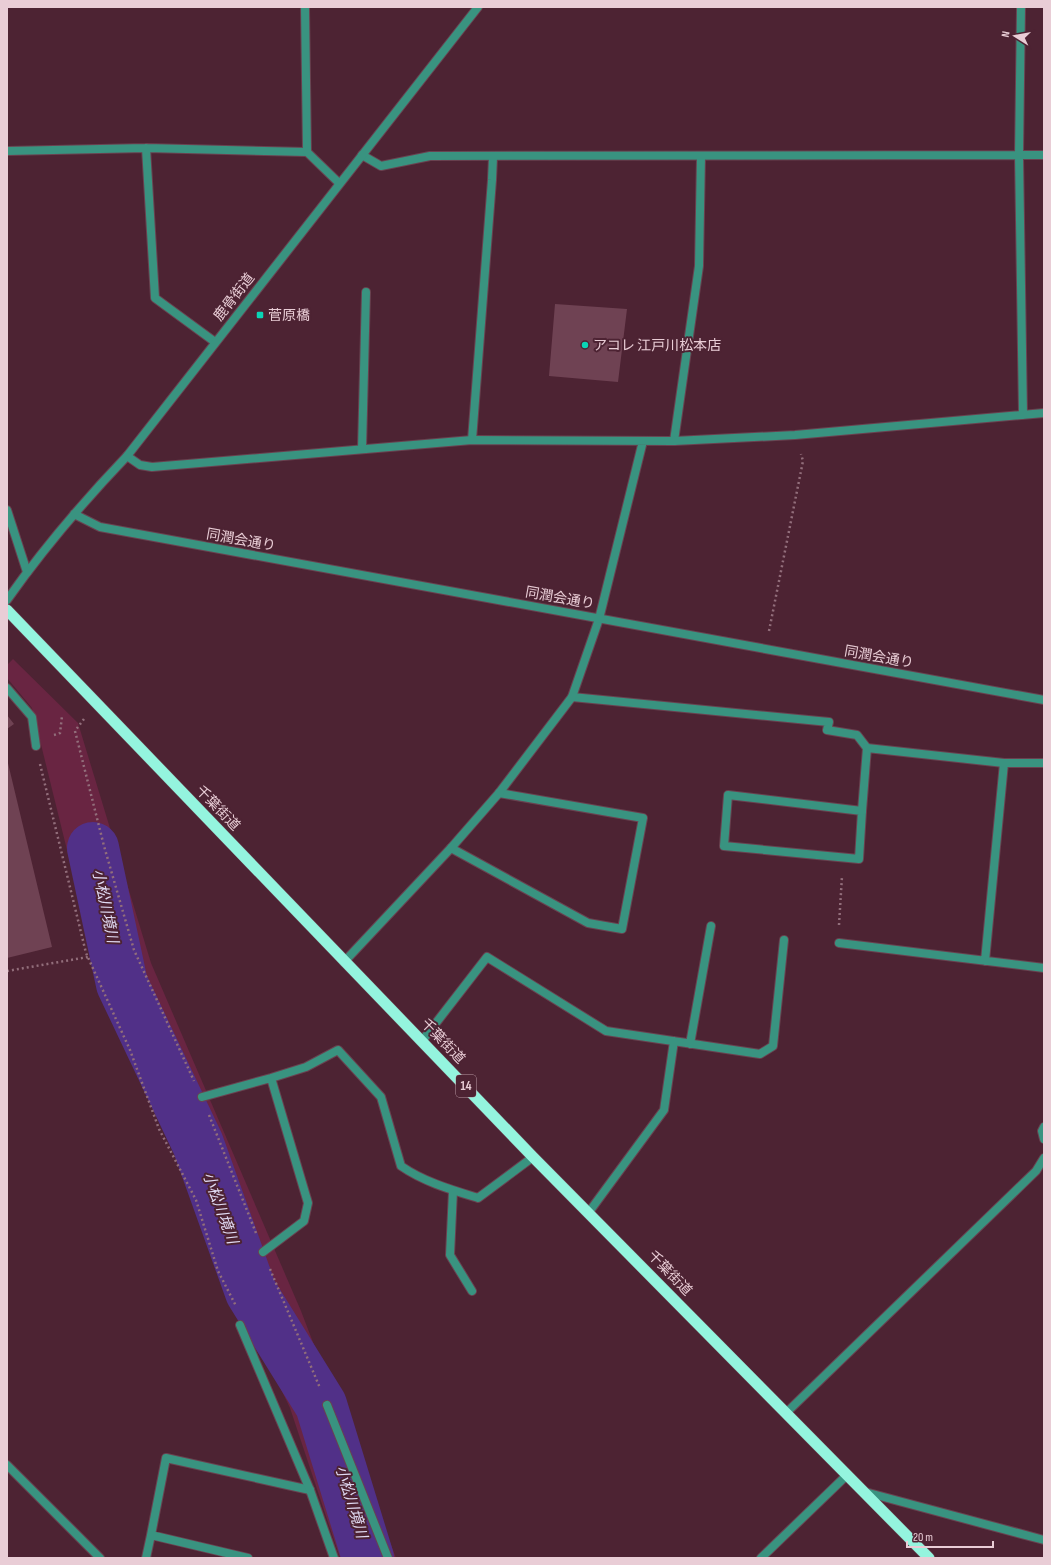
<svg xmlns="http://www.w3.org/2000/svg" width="1051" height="1565" font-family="'Sofia Sans Condensed','Noto Sans JP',sans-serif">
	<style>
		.green { fill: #692542 }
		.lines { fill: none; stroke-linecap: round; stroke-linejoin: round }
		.river { stroke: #513088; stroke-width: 52 }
		.building { fill: #6f4253 }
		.service-casing { stroke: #694250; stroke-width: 10 }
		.minor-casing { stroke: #694250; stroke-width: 10 }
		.tertiary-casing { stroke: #694250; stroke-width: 10 }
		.trunk-casing { stroke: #694250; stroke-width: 12 }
		.path { stroke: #926e7b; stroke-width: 2.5; stroke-dasharray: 2 3; stroke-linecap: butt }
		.service { stroke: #399380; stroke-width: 8 }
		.minor { stroke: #399380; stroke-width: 8 }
		.tertiary { stroke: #399380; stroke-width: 8 }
		.trunk { stroke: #94f4de; stroke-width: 11 }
		.poi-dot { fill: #0ad5b5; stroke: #4d2333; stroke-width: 1.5 }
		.labels { text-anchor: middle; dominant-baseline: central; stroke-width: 4; stroke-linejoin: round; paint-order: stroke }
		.shield { fill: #4d2333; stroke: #ba9aa5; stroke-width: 1 }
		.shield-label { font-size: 13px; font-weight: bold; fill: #e9cdd6 }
		.street-label { font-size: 14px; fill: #e9cdd6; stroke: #4d2333 }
		.poi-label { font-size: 14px; fill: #e9cdd6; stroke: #4d2333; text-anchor: start }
		.water-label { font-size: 15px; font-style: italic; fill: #e1dbf4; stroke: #4d2333 }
	</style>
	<rect width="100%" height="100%" fill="#4d2333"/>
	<path class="green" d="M13 659 78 723 151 963 301 1311 396 1558H340L290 1408 224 1270 184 1158 101 988 32 708 7 678V665Z"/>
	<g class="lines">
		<path class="river" d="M93 848 122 984 198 1144 251 1292 321 1405 368 1558"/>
	</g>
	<path class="building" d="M555 304 627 309 618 382 549 376Z
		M7 715 14 724 7 729Z
		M7 759 52 947 7 958Z"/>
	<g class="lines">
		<defs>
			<path id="service" d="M146 148 155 298 215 342
				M7 151 146 148 307 152
				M472 440 492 180 493 157
				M674 441 699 266 701 156
				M362 449 366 292
				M7 688 32 717 36 746
				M572 697 829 722 827 730 857 735 867 748
				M728 795 862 811 859 859 724 846Z
				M451 848 588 923 622 929 643 818 499 793
				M839 943 1044 968
				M985 961 1004 763
				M422 1041 487 957 606 1031 760 1054 773 1046 784 940
				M690 1044 711 926
				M202 1097 271 1078 306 1067 338 1050 381 1097 401 1166C424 1182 452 1190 478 1198L533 1157
				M453 1191 450 1255 472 1291
				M589 1212 664 1110 674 1041
				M263 1252 304 1221 308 1203 271 1078
				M327 1405 388 1558
				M151 1535 166 1458 310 1490
				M146 1558 151 1535 248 1558"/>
			<path id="minor" d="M305 7 307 152 339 183
				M1021 7 1019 155 1023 415
				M362 155 381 166 430 156 1044 155
				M127 456 140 465 152 467 472 440 674 441 795 435 1044 413
				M7 510 27 572
				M862 811 867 748 1004 763H1044
				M344 962 451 848 499 793 572 697 599 619 643 441
				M1044 1127 1042 1131 1044 1139
				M240 1325 310 1490 334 1558
				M786 1413 1036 1171 1044 1158
				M7 1465 100 1558
				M865 1492 1044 1540
				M761 1558 847 1475"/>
			<path id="tertiary" d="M74 514 100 527 1044 700
				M7 600C43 549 84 501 127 456L478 7"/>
			<path id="trunk" d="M7 610 533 1157 929 1558"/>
		</defs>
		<use href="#service" class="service-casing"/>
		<use href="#minor" class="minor-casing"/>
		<use href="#tertiary" class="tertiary-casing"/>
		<use href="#trunk" class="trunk-casing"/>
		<path class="path" d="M769 631 803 461 801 454
			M84 719 75 731 104 846 134 950 194 1081
			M54 735 60 733 62 716
			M40 764 86 953 130 1050 159 1129 196 1200 218 1271 236 1306
			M839 925 842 876
			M7 971 88 957
			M209 1115 256 1233
			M270 1269 320 1388"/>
		<use href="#service" class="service"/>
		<use href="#minor" class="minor"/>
		<use href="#tertiary" class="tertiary"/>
		<use href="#trunk" class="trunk"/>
	</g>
	<g class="poi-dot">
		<rect x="256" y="311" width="8" height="8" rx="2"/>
		<circle cx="585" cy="345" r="4"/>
	</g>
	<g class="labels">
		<rect class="shield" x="456" y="1075" width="20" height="22" rx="3"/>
		<g class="shield-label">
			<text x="466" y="1086">14</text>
		</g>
		<g class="street-label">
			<text transform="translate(234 297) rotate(-52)">鹿骨街道</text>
			<text transform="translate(241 540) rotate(10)">同潤会通り</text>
			<text transform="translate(560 598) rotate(10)">同潤会通り</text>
			<text transform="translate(879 657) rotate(10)">同潤会通り</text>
			<text transform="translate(218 808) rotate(46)">千葉街道</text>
			<text transform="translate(443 1041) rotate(46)">千葉街道</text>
			<text transform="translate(670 1273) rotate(46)">千葉街道</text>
		</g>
		<g class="poi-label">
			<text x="268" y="315">菅原橋</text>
			<text x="593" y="345">アコレ 江戸川松本店</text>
		</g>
		<g class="water-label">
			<text transform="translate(105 906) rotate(78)">小松川境川</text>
			<text transform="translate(220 1208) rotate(70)">小松川境川</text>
			<text transform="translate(351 1502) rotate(73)">小松川境川</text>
		</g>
	</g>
	<rect width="1051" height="1565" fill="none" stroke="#e9cdd6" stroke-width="16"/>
	<g transform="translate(1015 36) rotate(281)" stroke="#4d2333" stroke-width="3" paint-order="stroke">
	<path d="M0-3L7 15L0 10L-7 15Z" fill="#e9cdd6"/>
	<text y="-6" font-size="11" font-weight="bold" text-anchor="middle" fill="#e9cdd6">N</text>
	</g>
	<path d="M907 1541v6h86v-6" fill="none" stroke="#e9cdd6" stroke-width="2"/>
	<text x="913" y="1541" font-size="12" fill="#e9cdd6" stroke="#4d2333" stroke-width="3" paint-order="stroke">20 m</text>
</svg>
